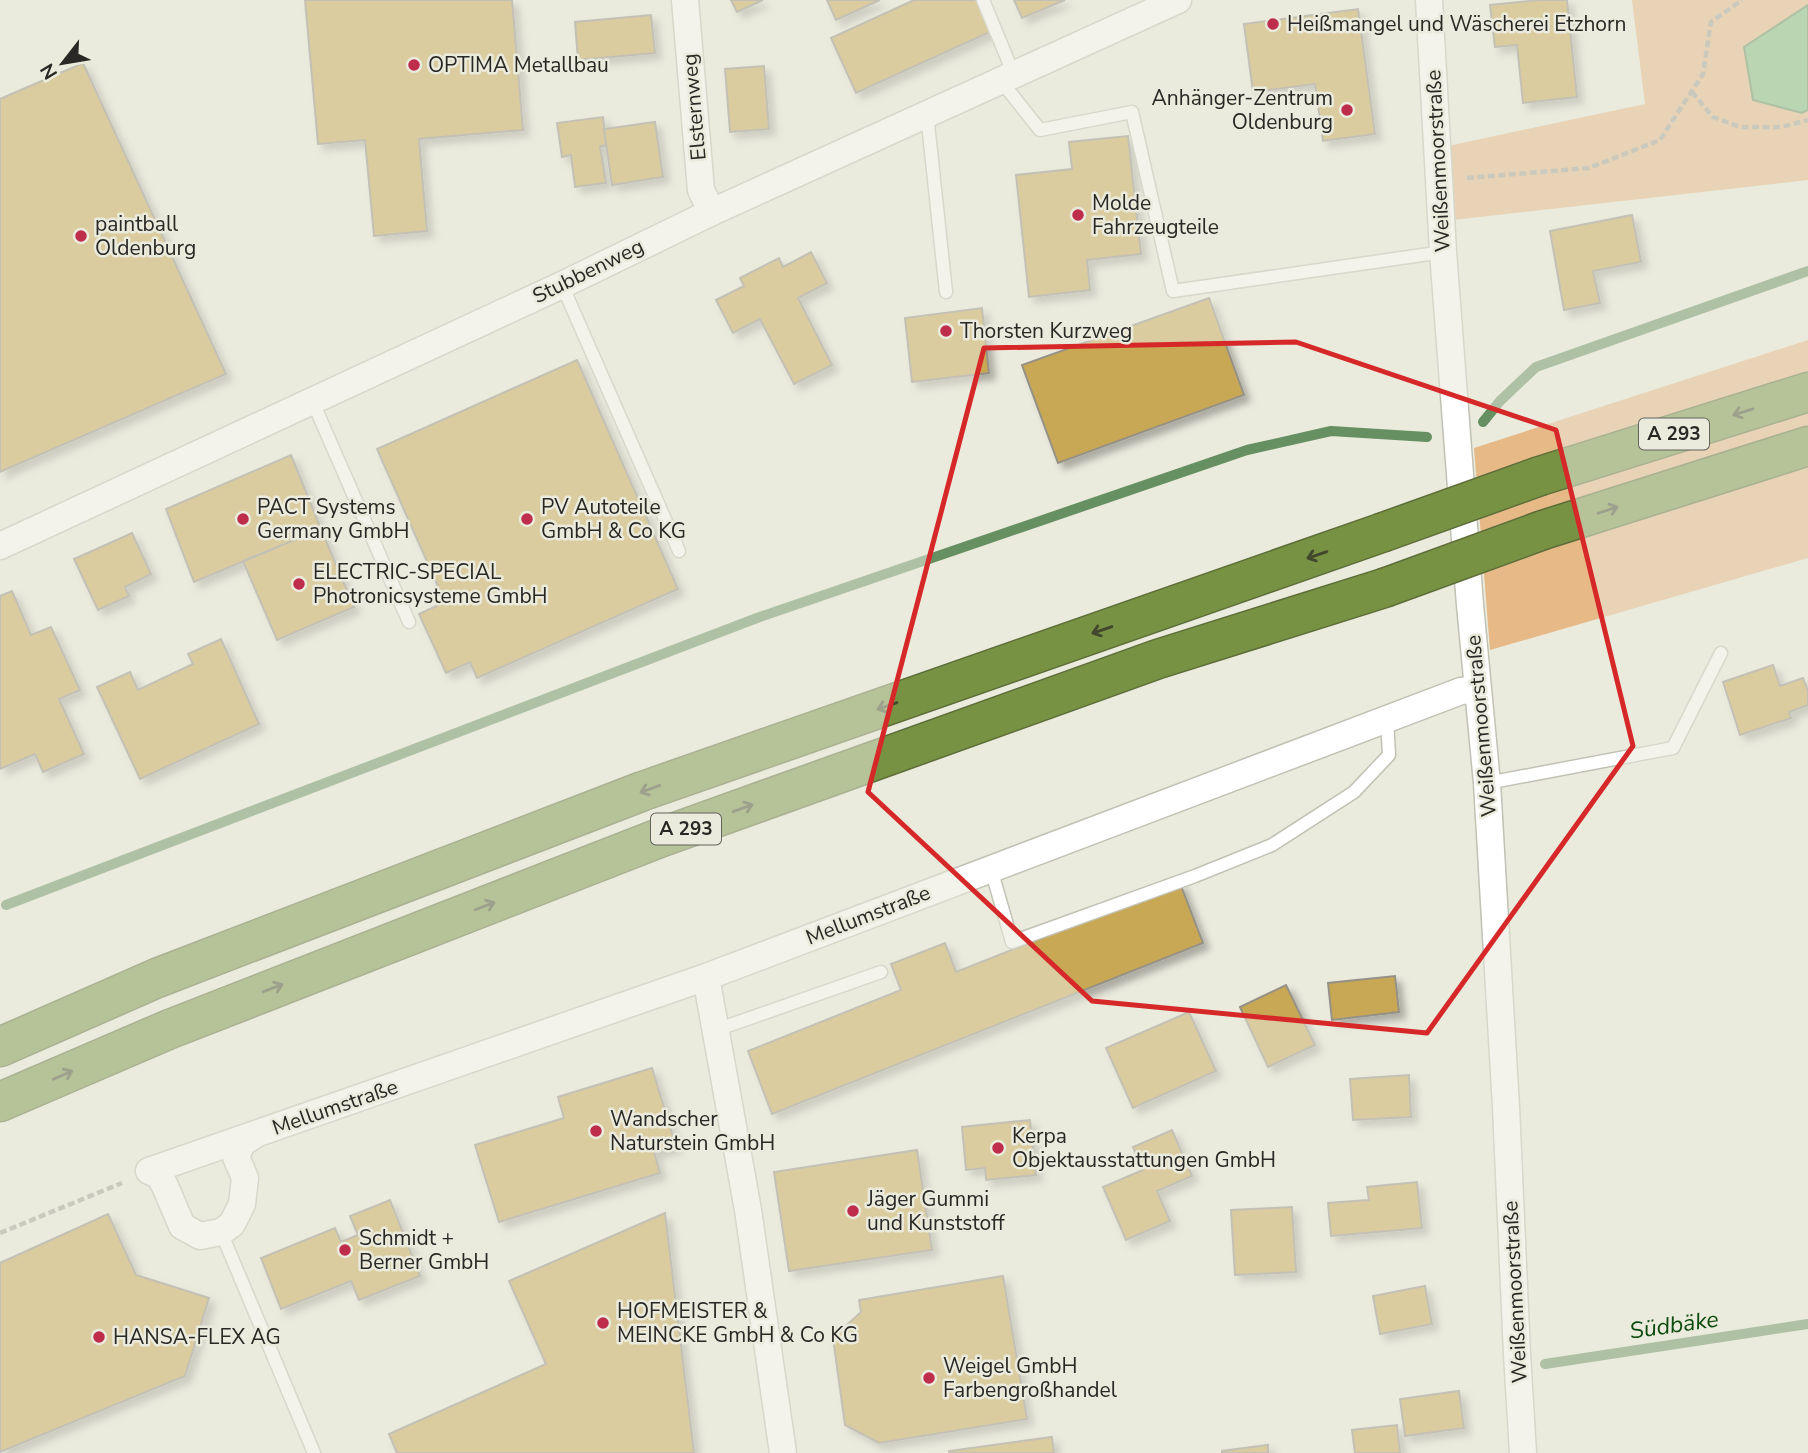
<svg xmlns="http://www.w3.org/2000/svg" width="1808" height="1453" font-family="'Nunito Sans',sans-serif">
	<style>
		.green { fill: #e6b987 }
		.water { fill: #80bc7c; stroke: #669062; stroke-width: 2 }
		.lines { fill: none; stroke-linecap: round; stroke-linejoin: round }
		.stream { stroke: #669062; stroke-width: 10 }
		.building { fill: #c8a855; stroke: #969186; stroke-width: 2; filter: url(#shadow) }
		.lane-casing { stroke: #c1c1b4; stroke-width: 15 }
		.street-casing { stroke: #c1c1b4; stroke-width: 29 }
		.highway-casing { stroke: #5c6d38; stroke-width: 41 }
		.path { stroke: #a4a399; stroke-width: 4.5; stroke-dasharray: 7 3.5; stroke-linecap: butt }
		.lane { stroke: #fff; stroke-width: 12 }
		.street { stroke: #fff; stroke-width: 26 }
		.highway { stroke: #789243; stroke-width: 38 }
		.highway-bridge-casing { stroke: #5c6d38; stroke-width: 41; stroke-linecap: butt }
		.highway-bridge { stroke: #789243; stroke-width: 38 }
		.oneway { stroke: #41482d }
		.marked { fill: none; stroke: #d62828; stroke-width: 5; stroke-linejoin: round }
		.poi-dot { fill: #be2d4c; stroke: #eaeadd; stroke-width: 2.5 }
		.labels { text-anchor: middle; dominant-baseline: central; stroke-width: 5; stroke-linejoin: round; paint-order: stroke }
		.shield { fill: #eaeadd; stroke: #63625c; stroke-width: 2 }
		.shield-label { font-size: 19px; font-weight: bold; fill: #292824 }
		.poi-label { font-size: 21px; fill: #292824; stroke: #eaeadd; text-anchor: start }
		.street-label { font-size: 21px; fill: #292824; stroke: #eaeadd }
		.water-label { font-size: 23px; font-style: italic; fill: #0c4b0d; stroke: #eaeadd }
	</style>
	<defs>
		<filter id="shadow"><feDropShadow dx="6" dy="6" stdDeviation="3.5" flood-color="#0004"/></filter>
	</defs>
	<rect width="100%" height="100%" fill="#eaeadd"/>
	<path class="green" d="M1632 0H1808V180L1453 220 1448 146 1645 104Z
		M1808 340V558L1490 650 1474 448Z"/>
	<path class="water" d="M1808 5V110L1802 113 1753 100 1744 47Z"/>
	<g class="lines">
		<path class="stream" d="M1483 422 1500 401 1536 367 1808 271
			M6 905 757 618 1247 450 1331 431 1427 437
			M1545 1364 1808 1324"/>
	</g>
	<path class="building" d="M305 0H512L523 130 419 139 427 231 374 236 365 140 318 144Z
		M731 0H763L737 12Z
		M827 0H880L836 20Z
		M914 0H978L992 31 856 93 831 38Z
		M1014 0H1065L1022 18Z
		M1540 0H1567L1577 97 1523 103 1517 45 1495 47 1490 5Z
		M1358 9 1375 134 1323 141 1315 84 1253 92 1244 24Z
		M651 15 655 53 578 60 575 22Z
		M83 63 226 374 0 472V99Z
		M764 66 769 129 730 132 725 69Z
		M603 117 606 145 600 146 606 183 575 187 571 155 562 157 557 123Z
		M655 122 663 177 612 185 604 129Z
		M1128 136 1141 254 1087 260 1090 290 1029 297 1016 175 1072 169 1069 142Z
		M1632 215 1641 262 1593 271 1600 303 1564 310 1550 231Z
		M811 252 827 283 798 298 832 365 794 384 760 319 733 333 716 300 744 286 740 278 779 258 783 267Z
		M1209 298 1244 395 1058 463 1022 365Z
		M982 308 989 373 912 382 905 318Z
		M577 360 678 589 477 678 470 662 446 673 419 614 445 602 377 449Z
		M291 455 321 529 194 582 166 509Z
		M321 529 354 607 277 640 243 561Z
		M132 533 151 574 125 587 129 596 98 610 74 559Z
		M12 591 31 635 51 627 80 690 59 699 84 754 43 772 35 754 0 769V596Z
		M221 639 259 724 140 779 97 687 130 672 138 690 193 664 188 654Z
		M1773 665 1780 686 1803 678 1808 691V705L1789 712 1791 718 1740 735 1723 682Z
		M1180 883 1203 943 772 1114 748 1051 901 990 891 964 945 943 956 972Z
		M1395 976 1399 1012 1332 1020 1328 983Z
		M1286 985 1315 1045 1268 1067 1240 1007Z
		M1189 1012 1216 1071 1133 1108 1106 1048Z
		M652 1068 676 1146 654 1152 660 1173 499 1222 475 1145 564 1118 558 1097Z
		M1409 1075 1411 1117 1353 1120 1350 1079Z
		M1030 1120 1036 1175 986 1180 985 1168 966 1170 962 1127Z
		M1172 1130 1192 1176 1157 1191 1170 1221 1126 1240 1103 1187 1143 1170 1133 1147Z
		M917 1150 932 1250 789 1271 774 1172Z
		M1417 1182 1422 1228 1331 1236 1328 1203 1369 1200 1367 1187Z
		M390 1200 420 1276 359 1300 351 1281 281 1309 261 1258 335 1228 341 1242 358 1235 350 1216Z
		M1292 1207 1296 1272 1235 1275 1231 1210Z
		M665 1213 694 1453H397L389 1434 546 1364 509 1281Z
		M108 1214 136 1275 209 1298 185 1376 0 1452V1263Z
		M1003 1276 1027 1419 879 1443 845 1425 833 1338 861 1312 859 1300Z
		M1425 1286 1432 1324 1380 1334 1373 1296Z
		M1459 1391 1464 1428 1405 1436 1400 1399Z
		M1397 1425 1400 1453H1355L1352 1430Z
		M1052 1437 1054 1453H949V1451Z
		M1268 1445V1453H1222V1451Z"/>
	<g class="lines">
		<defs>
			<path id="lane" d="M983 0 1014 75
				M1001 81 1040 130 1132 112 1173 291 1443 252
				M927 114 946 292
				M562 285 679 551
				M312 400 409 622
				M1487 783 1673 748 1721 653
				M991 869 1012 942 1195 876 1272 845 1354 792 1389 755 1387 719
				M716 1030 881 972
				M221 1232 314 1453"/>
			<path id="street" d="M685 0 701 190 712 212
				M1429 0 1443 252 1470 605 1487 783 1506 1107 1517 1354 1523 1453
				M0 546 562 285 712 212 1178 0
				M706 977 748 1210 783 1453
				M256 1134 242 1143 236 1157 245 1178 242 1204 232 1224 221 1232 200 1236 182 1226 165 1186 159 1175 149 1171 706 977 1461 691 1478 689"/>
			<path id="highway" d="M1540 476 1808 392
				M1543 530 1808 446
				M0 1047 157 978 643 791 1381 533
				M0 1102 170 1029 662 837 1158 659 1384 588"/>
		</defs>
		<use href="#lane" class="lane-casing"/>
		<use href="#street" class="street-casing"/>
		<use href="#highway" class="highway-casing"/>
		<path class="path" d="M1692 92 1713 117 1740 127H1781L1808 120
			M1467 178 1589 168 1660 140 1703 74 1711 22 1742 0
			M0 1233 122 1183"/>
		<use href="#lane" class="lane"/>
		<use href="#street" class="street"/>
		<use href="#highway" class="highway"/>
		<defs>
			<path id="highway-bridge" d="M1381 533 1540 476
				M1384 588 1543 530"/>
		</defs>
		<use href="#highway-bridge" class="highway-bridge-casing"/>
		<use href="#highway-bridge" class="highway-bridge"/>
	</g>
	<defs><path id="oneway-shaft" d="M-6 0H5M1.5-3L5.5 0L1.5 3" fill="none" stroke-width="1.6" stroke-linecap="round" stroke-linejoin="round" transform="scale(1.75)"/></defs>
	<g class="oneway">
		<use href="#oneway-shaft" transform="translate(1743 412) rotate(163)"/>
		<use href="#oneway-shaft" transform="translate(1608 510) rotate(-18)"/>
		<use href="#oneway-shaft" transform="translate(1317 555) rotate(161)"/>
		<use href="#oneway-shaft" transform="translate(1102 630) rotate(161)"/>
		<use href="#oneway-shaft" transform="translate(887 706) rotate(161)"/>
		<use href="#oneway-shaft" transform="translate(650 789) rotate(160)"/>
		<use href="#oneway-shaft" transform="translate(743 808) rotate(-20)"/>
		<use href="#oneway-shaft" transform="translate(485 906) rotate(-21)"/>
		<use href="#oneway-shaft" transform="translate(273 988) rotate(-21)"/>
		<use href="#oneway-shaft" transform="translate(63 1075) rotate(-24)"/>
	</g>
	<path d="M0 0H1808V1453H0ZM1296 342 1556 430 1633 746 1427 1033 1092 1001 868 792 984 348Z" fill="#eaeadd" fill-opacity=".55" fill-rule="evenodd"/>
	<path class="marked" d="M1296 342 1556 430 1633 746 1427 1033 1092 1001 868 792 984 348Z"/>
	<g class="poi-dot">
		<circle cx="1273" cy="24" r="7"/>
		<circle cx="414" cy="65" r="7"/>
		<circle cx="1347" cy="110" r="7"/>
		<circle cx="1078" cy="215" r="7"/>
		<circle cx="81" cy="236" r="7"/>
		<circle cx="946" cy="331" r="7"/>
		<circle cx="243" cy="519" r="7"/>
		<circle cx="527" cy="519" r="7"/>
		<circle cx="299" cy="584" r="7"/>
		<circle cx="596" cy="1131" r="7"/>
		<circle cx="998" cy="1148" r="7"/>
		<circle cx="853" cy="1211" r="7"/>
		<circle cx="345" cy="1250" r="7"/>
		<circle cx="603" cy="1323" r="7"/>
		<circle cx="99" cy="1337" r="7"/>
		<circle cx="929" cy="1378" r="7"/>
	</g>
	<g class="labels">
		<g class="shield">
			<rect x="1639" y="418.5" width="70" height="31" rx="5"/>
			<rect x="651" y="813.5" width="70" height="31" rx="5"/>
		</g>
		<g class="shield-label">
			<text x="1674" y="434">A 293</text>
			<text x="686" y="829">A 293</text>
		</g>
		<g class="poi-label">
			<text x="1287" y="24">Heißmangel und Wäscherei Etzhorn</text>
			<text x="428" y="65">OPTIMA Metallbau</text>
			<text x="1333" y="98" text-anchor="end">Anhänger-Zentrum<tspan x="1333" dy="24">Oldenburg</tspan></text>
			<text x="1092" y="203">Molde<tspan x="1092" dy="24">Fahrzeugteile</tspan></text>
			<text x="95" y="224">paintball<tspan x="95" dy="24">Oldenburg</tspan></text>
			<text x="960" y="331">Thorsten Kurzweg</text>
			<text x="257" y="507">PACT Systems<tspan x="257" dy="24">Germany GmbH</tspan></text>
			<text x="541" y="507">PV Autoteile<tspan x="541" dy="24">GmbH &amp; Co KG</tspan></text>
			<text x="313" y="572">ELECTRIC-SPECIAL<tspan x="313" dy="24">Photronicsysteme GmbH</tspan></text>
			<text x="610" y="1119">Wandscher<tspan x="610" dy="24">Naturstein GmbH</tspan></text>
			<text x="1012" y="1136">Kerpa<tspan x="1012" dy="24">Objektausstattungen GmbH</tspan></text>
			<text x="867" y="1199">Jäger Gummi<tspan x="867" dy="24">und Kunststoff</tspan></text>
			<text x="359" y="1238">Schmidt +<tspan x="359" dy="24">Berner GmbH</tspan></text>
			<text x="617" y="1311">HOFMEISTER &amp;<tspan x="617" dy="24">MEINCKE GmbH &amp; Co KG</tspan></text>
			<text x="113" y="1337">HANSA-FLEX AG</text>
			<text x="943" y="1366">Weigel GmbH<tspan x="943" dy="24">Farbengroßhandel</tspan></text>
		</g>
		<g class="street-label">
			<text transform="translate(694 107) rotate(-95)">Elsternweg</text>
			<text transform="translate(1438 161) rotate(-93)">Weißenmoorstraße</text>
			<text transform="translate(588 271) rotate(-26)">Stubbenweg</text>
			<text transform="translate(1481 726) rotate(-95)">Weißenmoorstraße</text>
			<text transform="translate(868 915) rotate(-21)">Mellumstraße</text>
			<text transform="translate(335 1107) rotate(-19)">Mellumstraße</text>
			<text transform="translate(1515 1292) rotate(-93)">Weißenmoorstraße</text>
		</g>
		<g class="water-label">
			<text transform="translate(1674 1325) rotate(-8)">Südbäke</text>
		</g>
	</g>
	<g transform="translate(63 63) rotate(239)" stroke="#eaeadd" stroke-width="5" paint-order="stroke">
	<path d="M0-5L12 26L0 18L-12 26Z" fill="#292824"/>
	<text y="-10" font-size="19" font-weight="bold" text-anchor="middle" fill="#292824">N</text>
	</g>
</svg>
